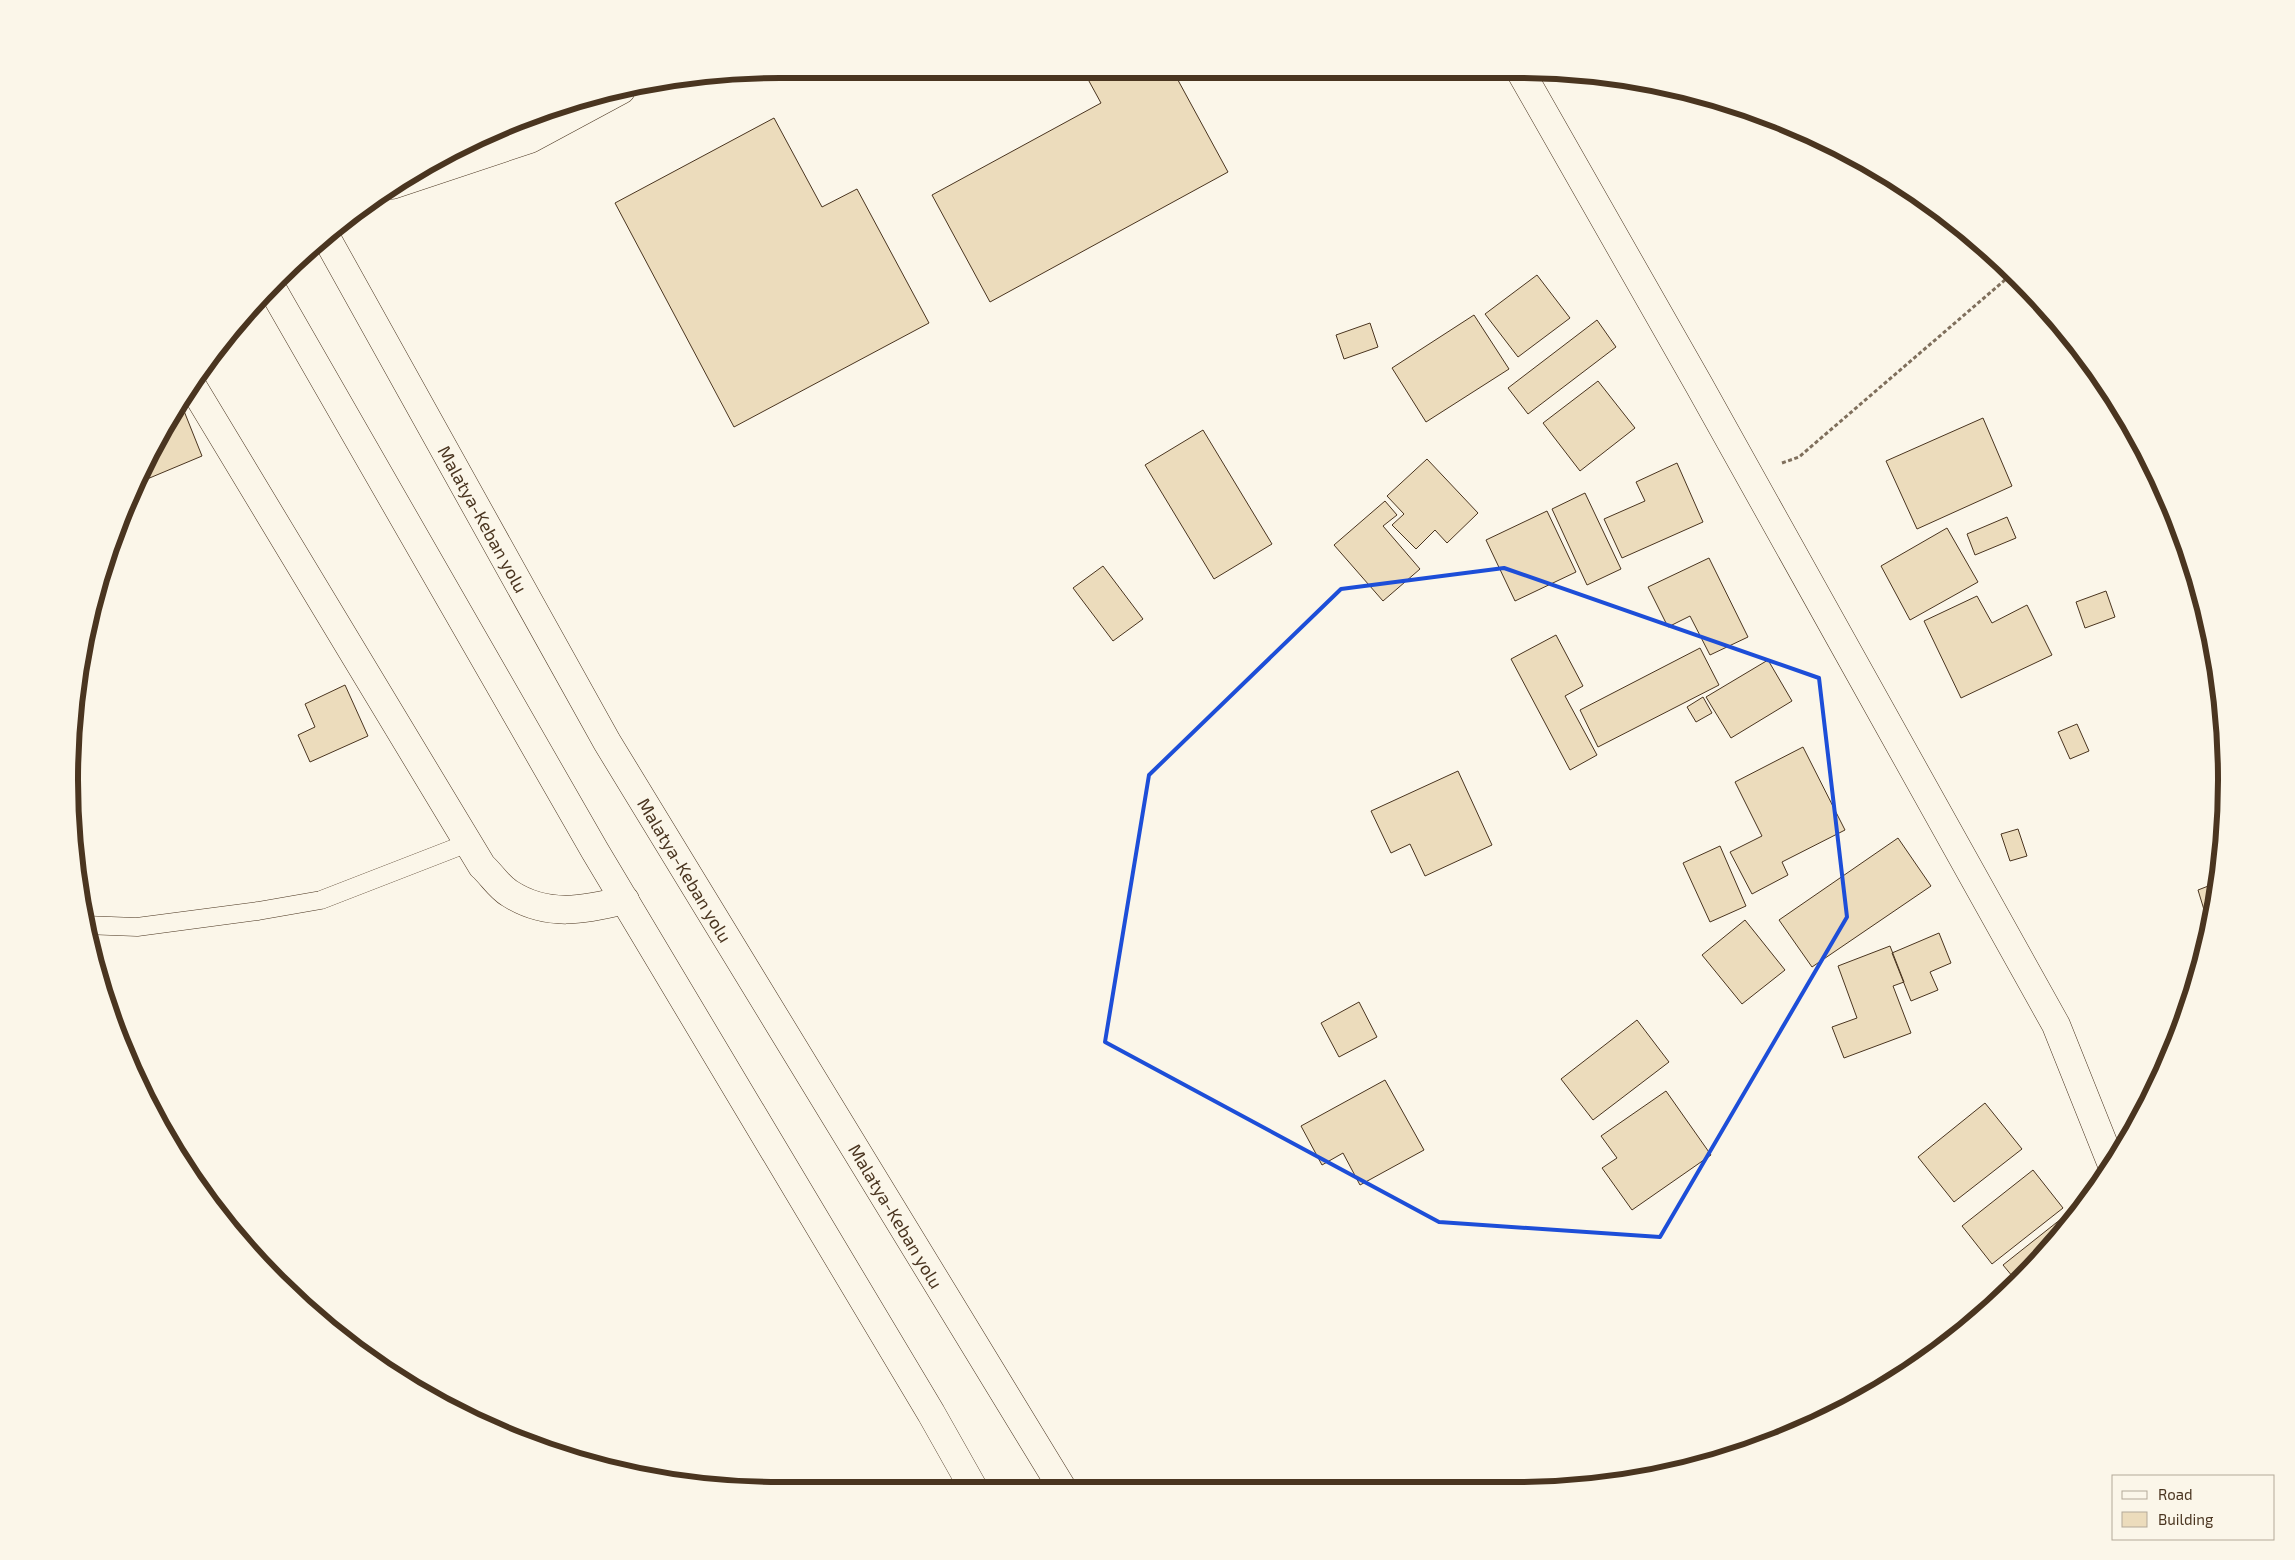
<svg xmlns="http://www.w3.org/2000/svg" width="2295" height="1560" font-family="'Exo 2',sans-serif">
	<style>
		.building { fill: #ecdcbc; stroke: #4a3520 }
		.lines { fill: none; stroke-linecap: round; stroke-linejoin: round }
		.lane-casing { stroke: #4a3520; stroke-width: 19 }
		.street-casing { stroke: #4a3520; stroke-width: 29 }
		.highway-casing { stroke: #4a3520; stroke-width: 29 }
		.path { stroke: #7f6f5c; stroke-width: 3; stroke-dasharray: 4 2.5; stroke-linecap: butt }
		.lane { stroke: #fbf6e9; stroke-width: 18 }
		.street { stroke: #fbf6e9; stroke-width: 28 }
		.highway { stroke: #fbf6e9; stroke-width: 28 }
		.marked { fill: none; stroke: #1d4ed8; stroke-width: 4; stroke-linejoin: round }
		.labels { text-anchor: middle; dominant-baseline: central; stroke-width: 4; stroke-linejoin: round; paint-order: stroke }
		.street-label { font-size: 18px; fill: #4a3520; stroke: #fbf6e9 }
		.rim { fill: none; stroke: #4a3520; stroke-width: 6 }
	</style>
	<rect width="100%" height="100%" fill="#fbf6e9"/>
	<path class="building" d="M1173 71 1228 172 990 302 932 195 1101 103 1084 72Z
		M774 118 822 207 857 189 929 323 734 427 615 203Z
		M1537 275 1570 318 1518 357 1485 314Z
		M1474 315 1509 369 1426 422 1392 368Z
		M1597 320 1616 347 1528 414 1508 388Z
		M1370 323 1378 347 1344 359 1336 335Z
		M1598 381 1635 428 1580 471 1543 423Z
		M182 406 202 456 140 482 139 480Z
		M1983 418 2012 486 1917 529 1886 461Z
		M1203 430 1272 544 1214 579 1145 465Z
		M1427 459 1478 513 1447 543 1435 530 1416 549 1392 525 1404 514 1387 496Z
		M1677 463 1703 522 1622 558 1604 519 1645 501 1636 482Z
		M1585 493 1621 569 1587 585 1552 509Z
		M1385 501 1397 515 1383 526 1420 569 1383 601 1334 545Z
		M1547 511 1576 572 1515 601 1486 540Z
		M2007 517 2016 538 1975 555 1967 534Z
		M1947 528 1978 582 1910 620 1881 566Z
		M1709 558 1748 637 1710 655 1690 616 1668 627 1648 587Z
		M1103 566 1143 619 1113 641 1073 588Z
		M2106 591 2115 617 2085 628 2076 602Z
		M1977 596 1992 623 2027 605 2052 655 1961 698 1924 621Z
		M1556 635 1583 686 1565 696 1597 755 1570 770 1511 659Z
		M1700 648 1719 685 1598 747 1580 710Z
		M1768 660 1792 701 1731 738 1706 697Z
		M345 685 368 736 310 762 298 735 315 727 305 704Z
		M1703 697 1712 713 1696 722 1687 707Z
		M2077 724 2089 751 2070 759 2058 732Z
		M1803 747 1845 830 1782 862 1788 875 1752 894 1730 852 1762 836 1735 782Z
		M1458 771 1492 845 1425 876 1410 844 1391 853 1371 811Z
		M2018 829 2027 856 2010 861 2001 834Z
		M1898 838 1931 886 1812 967 1779 920Z
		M1720 846 1746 906 1710 922 1683 863Z
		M2216 883 2213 911 2205 913 2198 890Z
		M1745 920 1785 970 1742 1004 1702 955Z
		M1939 933 1951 963 1930 972 1938 990 1911 1001 1892 953Z
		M1890 946 1904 982 1893 986 1911 1033 1844 1058 1832 1027 1857 1018 1838 966Z
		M1359 1002 1377 1037 1339 1057 1321 1023Z
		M1637 1020 1669 1062 1593 1120 1561 1079Z
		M1385 1080 1424 1150 1360 1185 1343 1153 1322 1165 1301 1126Z
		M1666 1091 1711 1155 1632 1210 1602 1168 1617 1158 1601 1136Z
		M1985 1103 2022 1149 1954 1202 1918 1157Z
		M2033 1170 2063 1208 1992 1264 1962 1226Z
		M2066 1215 2070 1220 2018 1283 2003 1265Z"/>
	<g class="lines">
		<defs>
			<path id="lane" d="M84 925 137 927 258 911 321 900 468 843"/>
			<path id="street" d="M1519 69 1699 385 2056 1025 2112 1165
				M392 185 530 139 621 90
				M193 387 482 866C491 874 499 887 509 893 547 918 585 910 625 900"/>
			<path id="highway" d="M326 237 607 742 1064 1491
				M270 285 595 851 931 1413 975 1491"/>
		</defs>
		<use href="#lane" class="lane-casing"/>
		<use href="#street" class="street-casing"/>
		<use href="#highway" class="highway-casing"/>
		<path class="path" d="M1782 463 1799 457 2013 273"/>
		<use href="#lane" class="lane"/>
		<use href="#street" class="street"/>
		<use href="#highway" class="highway"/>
	</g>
	<path class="marked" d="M1504 568 1819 678 1847 917 1660 1237 1439 1222 1105 1042 1149 775 1341 589Z"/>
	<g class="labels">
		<g class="street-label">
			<text transform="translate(483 519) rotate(61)">Malatya-Keban yolu</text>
			<text transform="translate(685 870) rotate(59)">Malatya-Keban yolu</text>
			<text transform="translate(896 1216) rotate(59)">Malatya-Keban yolu</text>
		</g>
	</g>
	<path d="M0 0H2295V1560H0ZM780 78H1516A702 702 0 0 1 2218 780V780A702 702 0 0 1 1516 1482H780A702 702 0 0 1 78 780V780A702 702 0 0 1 780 78Z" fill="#fbf6e9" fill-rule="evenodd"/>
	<path class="rim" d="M780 78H1516A702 702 0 0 1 2218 780V780A702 702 0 0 1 1516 1482H780A702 702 0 0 1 78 780V780A702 702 0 0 1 780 78Z"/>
	<rect x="2112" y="1475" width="162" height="65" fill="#fbf6e9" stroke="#b4a999"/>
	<rect x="2122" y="1491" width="25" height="8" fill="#fbf6e9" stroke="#b4a999"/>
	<text x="2158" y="1500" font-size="15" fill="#4a3520">Road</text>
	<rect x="2122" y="1512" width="25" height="15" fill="#ecdcbc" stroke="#b4a999"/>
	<text x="2158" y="1525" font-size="15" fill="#4a3520">Building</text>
</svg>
